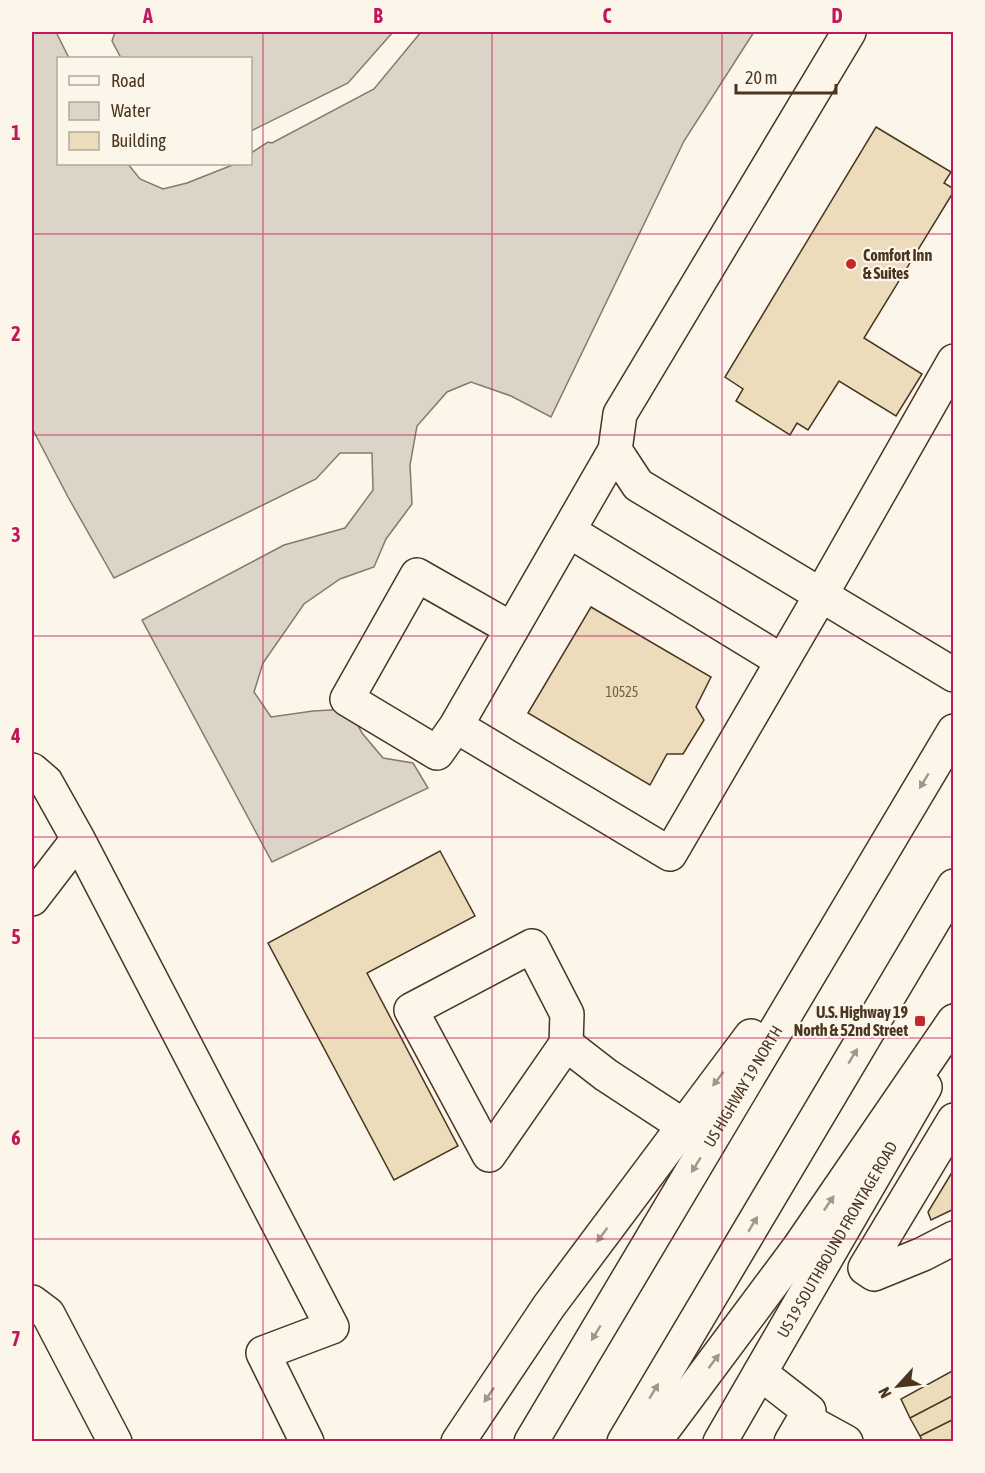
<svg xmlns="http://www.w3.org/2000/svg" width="985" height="1473" font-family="'Asap Condensed',sans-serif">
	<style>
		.water { fill: #dcd4c6; stroke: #887966; stroke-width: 1.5 }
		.building { fill: #ecdcbc; stroke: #4a3520; stroke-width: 1.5 }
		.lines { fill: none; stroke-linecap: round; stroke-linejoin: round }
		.minor-casing { stroke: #4a3520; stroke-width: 36 }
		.major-casing { stroke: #4a3520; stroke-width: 36 }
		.highway-casing { stroke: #4a3520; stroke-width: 36 }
		.minor { stroke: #fbf6e9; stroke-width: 33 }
		.major { stroke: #fbf6e9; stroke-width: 33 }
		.highway { stroke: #fbf6e9; stroke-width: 33 }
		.oneway { fill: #a29684 }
		.grid { fill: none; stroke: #c2185b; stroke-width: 1.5; stroke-opacity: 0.55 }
		.poi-dot { fill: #c62828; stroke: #fbf6e9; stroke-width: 2 }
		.labels { text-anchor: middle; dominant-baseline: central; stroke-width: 4.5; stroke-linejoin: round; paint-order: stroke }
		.number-label { font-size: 14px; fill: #725f47 }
		.poi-label { font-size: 16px; font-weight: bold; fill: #4a3520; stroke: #fbf6e9; text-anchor: start }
		.street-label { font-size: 16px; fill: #4a3520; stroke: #fbf6e9 }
		.neatline { fill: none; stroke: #c2185b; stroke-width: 2 }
		.grid-label { font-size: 20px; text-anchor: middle; font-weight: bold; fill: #c2185b }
	</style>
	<rect width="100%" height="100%" fill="#fbf6e9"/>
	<path class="water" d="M32 32H56L69 58H58V164H128L140 179 163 189 187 183 235 164H250L251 153 268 142 272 143 374 89 421 32H754L684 141 551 417 511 396 471 382 447 392 417 426 410 465 412 504 386 539 374 567 340 579 304 604 263 663 254 692 271 717 313 711 349 709 362 733 383 758 413 763 428 788 272 862 142 620 284 545 345 528 373 490 372 453H340L316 479 114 578 68 497 32 428Z
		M115 32H393L348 83 251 131 250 58H121L112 41Z"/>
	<path class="building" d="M876 127 951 172 944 183 954 189V191L864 338 922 374 896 416 839 381 808 430 797 423 790 435 736 401 743 389 725 377Z
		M591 607 711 677 696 707 704 720 683 754H667L650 785 528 713Z
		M440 851 475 916 367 973 458 1146 394 1180 268 943Z
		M954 1169V1209L931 1220 928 1212Z
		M954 1370V1395L910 1418 901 1399Z
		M954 1395V1419L920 1436 910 1418Z
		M954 1419V1442H923L920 1436Z"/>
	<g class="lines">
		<defs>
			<path id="minor" d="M849 32 620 414 615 450 638 485 954 675
				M615 450 456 726 670 854 821 595 954 361
				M569 531 782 661
				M456 726 437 753 347 699 417 575 512 629
				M32 770 46 782 78 839 32 899
				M78 839 332 1327 263 1353 307 1442
				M566 1044 489 1155 411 1010 532 946 567 1014 566 1044 606 1075 684 1126
				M954 1120 865 1268 874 1274 923 1254 954 1238
				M32 1302 48 1314 115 1442
				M760 1373 809 1411 791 1442
				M804 1419 846 1442"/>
			<g id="major">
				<path id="s1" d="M720 1442 925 1087"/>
			</g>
			<g id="highway">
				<path d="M458 1442 549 1306 751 1036"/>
				<path id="s2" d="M531 1442 954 731"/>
				<path d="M624 1442 954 886"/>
				<path d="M654 1442 800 1246 954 1021"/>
			</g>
		</defs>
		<use href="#minor" class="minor-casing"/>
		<use href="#major" class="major-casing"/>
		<use href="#highway" class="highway-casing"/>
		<use href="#minor" class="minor"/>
		<use href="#major" class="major"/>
		<use href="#highway" class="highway"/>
	</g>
	<defs><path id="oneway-solid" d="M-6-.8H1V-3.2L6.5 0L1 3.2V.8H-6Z" transform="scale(1.5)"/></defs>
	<g class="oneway">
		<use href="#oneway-solid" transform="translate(924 781) rotate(121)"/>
		<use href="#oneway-solid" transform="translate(853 1056) rotate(-59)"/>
		<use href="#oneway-solid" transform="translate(718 1079) rotate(127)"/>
		<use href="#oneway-solid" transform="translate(696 1165) rotate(121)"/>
		<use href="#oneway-solid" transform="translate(829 1203) rotate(-56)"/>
		<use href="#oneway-solid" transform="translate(753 1224) rotate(-59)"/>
		<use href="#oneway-solid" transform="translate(602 1235) rotate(127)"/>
		<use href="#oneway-solid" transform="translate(596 1333) rotate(121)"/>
		<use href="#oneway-solid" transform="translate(714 1361) rotate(-53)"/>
		<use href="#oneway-solid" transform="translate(654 1391) rotate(-59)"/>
		<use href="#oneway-solid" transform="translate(489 1395) rotate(124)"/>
	</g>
	<path class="grid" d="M263 32V1442M492 32V1442M722 32V1442M32 234H954M32 435H954M32 636H954M32 837H954M32 1038H954M32 1239H954"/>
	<g class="poi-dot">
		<circle cx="851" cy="264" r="6"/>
		<rect x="914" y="1015" width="12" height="12" rx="3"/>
	</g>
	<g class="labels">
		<g class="number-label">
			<text x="622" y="692">10525</text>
		</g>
		<g class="poi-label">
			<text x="863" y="255">Comfort Inn<tspan x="863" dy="18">&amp; Suites</tspan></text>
			<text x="908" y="1012" text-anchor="end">U.S. Highway 19<tspan x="908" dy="18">North &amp; 52nd Street</tspan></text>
		</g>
		<g class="street-label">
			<text stroke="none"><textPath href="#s2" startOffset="414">US HIGHWAY 19 NORTH</textPath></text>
			<text stroke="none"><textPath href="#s1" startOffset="234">US 19 SOUTHBOUND FRONTAGE ROAD</textPath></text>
		</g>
	</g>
	<rect width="985" height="1473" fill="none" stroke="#fbf6e9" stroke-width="66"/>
	<rect x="57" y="57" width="195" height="108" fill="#fbf6e9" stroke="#b4a999" stroke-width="1.5"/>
	<rect x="69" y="76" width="30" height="9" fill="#fbf6e9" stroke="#b4a999" stroke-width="1.5"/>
	<text x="111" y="87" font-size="18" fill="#4a3520">Road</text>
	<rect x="69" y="102" width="30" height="18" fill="#dcd4c6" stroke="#b4a999" stroke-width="1.5"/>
	<text x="111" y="117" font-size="18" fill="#4a3520">Water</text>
	<rect x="69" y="132" width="30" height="18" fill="#ecdcbc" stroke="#b4a999" stroke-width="1.5"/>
	<text x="111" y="147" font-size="18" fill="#4a3520">Building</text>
	<g transform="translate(898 1386) rotate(243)" stroke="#fbf6e9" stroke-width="4.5" paint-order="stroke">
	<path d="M0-4.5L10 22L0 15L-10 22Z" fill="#4a3520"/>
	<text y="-9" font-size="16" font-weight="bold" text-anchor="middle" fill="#4a3520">N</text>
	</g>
	<path d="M736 84v9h100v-9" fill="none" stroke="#4a3520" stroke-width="3"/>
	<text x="745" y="84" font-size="18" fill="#4a3520" stroke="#fbf6e9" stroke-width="4.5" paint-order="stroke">20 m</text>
	<rect x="33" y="33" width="919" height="1407" class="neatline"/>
	<g class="grid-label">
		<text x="148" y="23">A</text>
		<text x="378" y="23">B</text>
		<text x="607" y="23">C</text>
		<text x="837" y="23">D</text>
		<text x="16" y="140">1</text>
		<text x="16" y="341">2</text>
		<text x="16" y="542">3</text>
		<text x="16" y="743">4</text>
		<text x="16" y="944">5</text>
		<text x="16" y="1145">6</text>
		<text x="16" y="1346">7</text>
	</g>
</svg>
